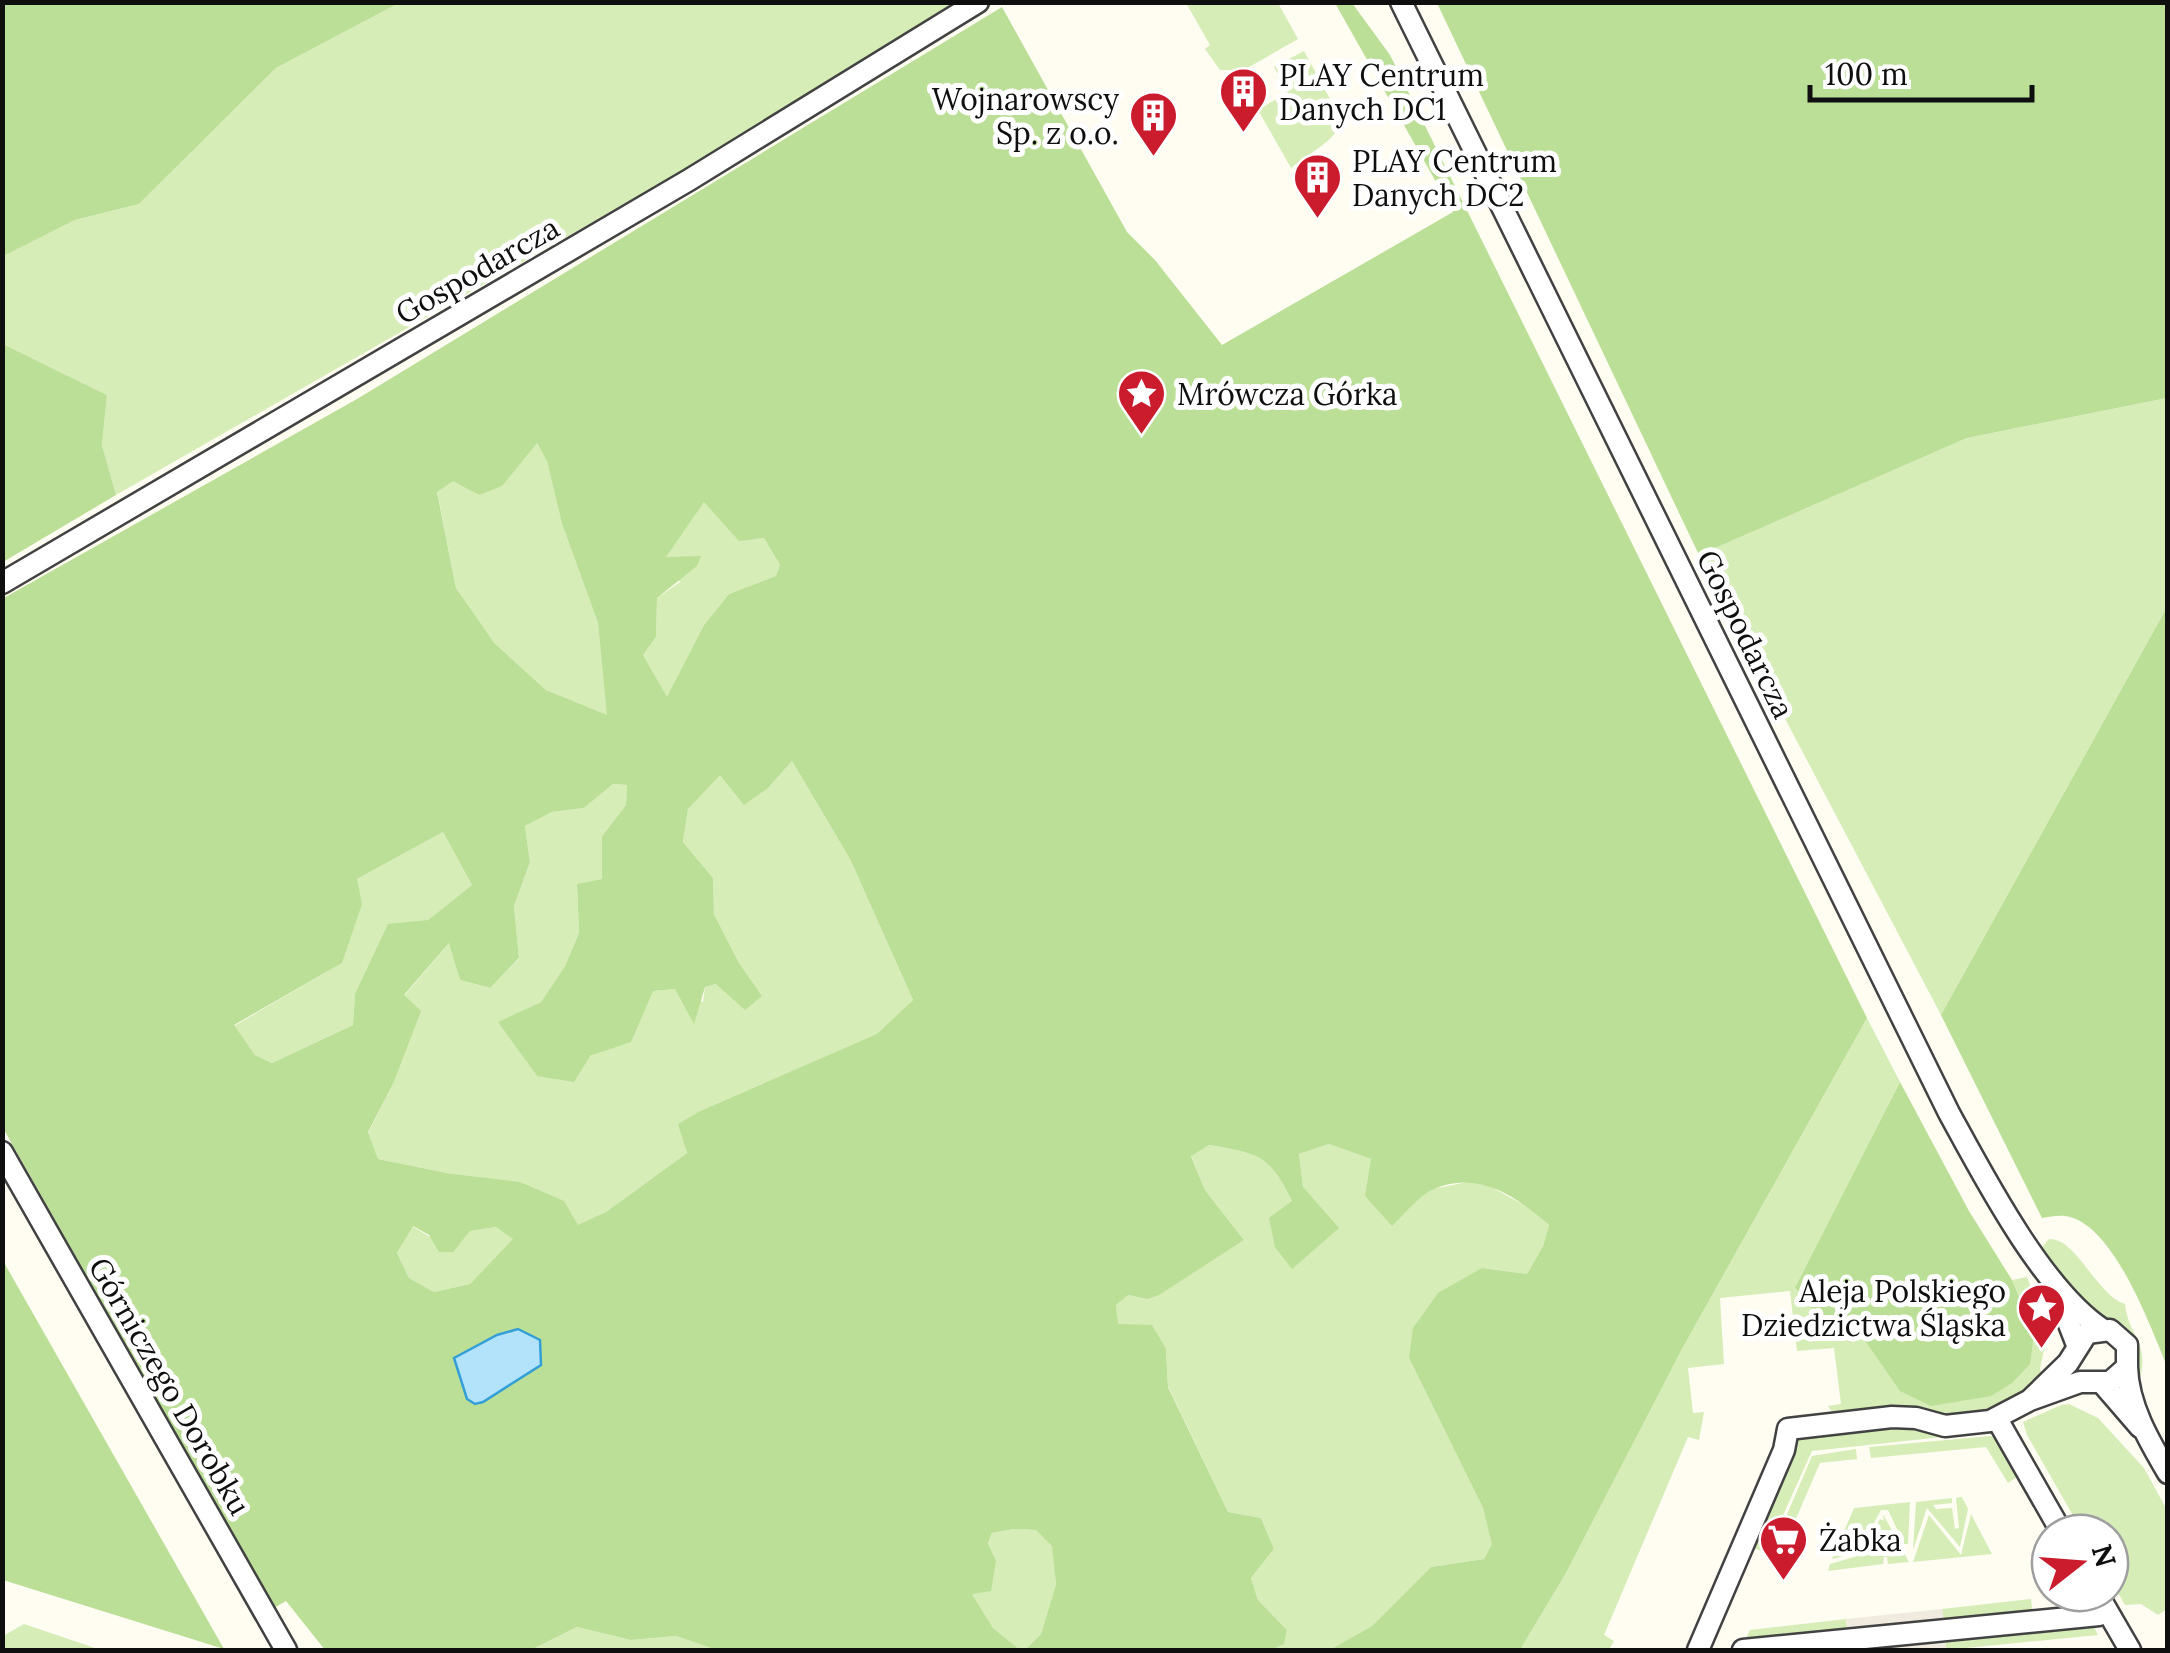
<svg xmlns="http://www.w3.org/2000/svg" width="2170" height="1653" font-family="Lora,serif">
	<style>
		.green { fill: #d6edb8 }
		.forest { fill: #bbdf96; fill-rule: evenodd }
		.plaza { fill: #f1ebdf }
		.water { fill: #b2e3fb; stroke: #349fd7; stroke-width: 2.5 }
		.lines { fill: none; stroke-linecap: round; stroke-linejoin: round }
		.minor-casing { stroke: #424242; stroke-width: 25 }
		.minor { stroke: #fff; stroke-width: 20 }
		.labels { text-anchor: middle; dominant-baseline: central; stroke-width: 10; stroke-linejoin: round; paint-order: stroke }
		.poi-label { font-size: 30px; fill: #0f0f0f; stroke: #fff; text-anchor: start }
		.street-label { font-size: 30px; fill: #0f0f0f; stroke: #fff }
	</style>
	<rect width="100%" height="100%" fill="#fffcf2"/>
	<path class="green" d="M399 3H959L659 184 116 495 102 445 107 395 3 344 2 256 75 220 139 204 276 68Z
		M1186 3H1278L1298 39 1244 70H1220L1205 49 1210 45Z
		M1304 51 1342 121C1336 141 1307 154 1291 168L1258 110 1288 92 1274 67Z
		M2167 398V607L1941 1015 1699 555 1967 438Z
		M536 442 547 460 562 524 598 623 608 716 546 690 493 643 456 588 437 491 454 480 479 495 519 462Z
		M704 501 739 540 764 538 780 565 776 576 729 594 704 625 667 698 643 655 656 637 657 598 680 582 665 558Z
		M792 761 850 859 913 1000 878 1034 700 1111 679 1124 687 1153 606 1212 578 1226 452 1174 378 1159 368 1133 393 1084 404 996 450 942 460 980 489 988 519 959 514 906 530 862 525 826 552 812 584 808 613 784 627 785 626 805 602 836V879L577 885 579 933 565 966 541 1002 499 1022 537 1076 631 1041 652 991 674 989 703 1002 705 987 716 984 761 995 739 963 714 914 713 878 683 842 688 808 720 774 768 788Z
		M443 832 472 885 428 920 355 994 353 1025 272 1063 255 1055 234 1026 342 963 357 879Z
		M1867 1018 1900 1082 1795 1289 1821 1321 1864 1339 2034 1333 2012 1280 2027 1277 2048 1331 2040 1369 2043 1377 1999 1410 1949 1419 1835 1416 1828 1406 1841 1404 1834 1348 1797 1351 1790 1291 1720 1298 1724 1364 1688 1368 1693 1413 1704 1412 1699 1440 1688 1437 1604 1635 1614 1641 1609 1650H1520L1566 1573 1682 1349Z
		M1329 1144 1371 1159 1432 1189 1478 1180 1528 1207 1549 1225 1543 1246 1527 1274 1482 1268 1409 1358 1483 1508 1493 1543 1484 1559 1431 1567 1372 1626 1331 1650H1271L1284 1643 1287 1630 1258 1600 1251 1578 1274 1549 1261 1518 1228 1512 1168 1386 1166 1349 1117 1324 1116 1305 1127 1295 1147 1299 1244 1240 1205 1190 1191 1155 1209 1145C1259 1154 1269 1154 1292 1201L1275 1247 1303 1187 1299 1154Z
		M412 1226 453 1251 470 1231 496 1227 514 1239 470 1284 434 1292 409 1278 397 1253Z
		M2049 1239C2077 1238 2096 1295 2125 1304 2129 1340 2153 1342 2137 1388L2099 1320 2045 1255 2043 1246Z
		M2069 1404 2098 1418 2144 1468 2167 1510V1609L2158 1615 2141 1604 2125 1605 2110 1579V1533H2083L2027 1435 2023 1422 2061 1405Z
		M1894 1423 1989 1427 1998 1435 1989 1432 1812 1451 1766 1553 1749 1546 1795 1437Z
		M1991 1436 1996 1439 2017 1477 2008 1483 1986 1447 1871 1458 1869 1447Z
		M1856 1449 1857 1459 1820 1463 1779 1558 1770 1554 1812 1456Z
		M1962 1497 1968 1509 1960 1547 1927 1508 1913 1550 1916 1502 1952 1498V1503L1933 1505 1936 1509 1952 1508 1955 1529 1959 1528 1956 1498Z
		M1910 1502 1908 1544H1904L1888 1510H1881L1858 1553 1832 1559 1854 1508Z
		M1883 1514 1909 1562 1888 1564 1887 1557H1884L1883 1564 1828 1571 1830 1564 1861 1555 1880 1519 1884 1521Z
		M1971 1514 1992 1554 1913 1562 1929 1515 1961 1555Z
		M1014 1529 1036 1530 1053 1546 1056 1584 1041 1634 1025 1650H1020L993 1628 972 1594 992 1533Z
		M2031 1599 2033 1617 1944 1626 1942 1609Z
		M1846 1619 1848 1636 1742 1646 1750 1630Z
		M2091 1621 2098 1635 1946 1650 1945 1635Z
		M24 1624 101 1650H3V1636Z
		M577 1627 631 1640 676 1636 717 1650H531Z"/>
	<path class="forest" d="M3 2H399V3L276 68 139 204 75 220 3 256Z
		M1335 3H1352L1390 55 1867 1018 1682 1349 1566 1573 1520 1650H1330L1372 1626 1431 1567 1484 1559 1492 1544 1483 1508 1409 1358 1413 1328 1438 1293 1482 1268 1527 1274 1543 1246 1549 1225C1516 1196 1478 1170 1434 1189 1419 1195 1404 1215 1392 1226L1365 1196 1371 1159 1329 1144 1299 1154 1303 1187 1339 1228 1292 1269 1275 1247 1269 1218 1292 1201C1269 1154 1259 1154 1209 1145L1191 1156 1205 1190 1244 1240 1159 1295 1147 1299 1128 1295 1116 1305 1118 1324 1152 1325 1166 1349 1168 1387 1228 1512 1261 1518 1274 1549 1251 1578 1258 1600 1287 1630 1284 1644 1271 1650H1025L1041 1634 1056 1584 1052 1546 1036 1530 1014 1529 992 1533 988 1544 996 1561 991 1591 972 1594 993 1628 1020 1650H717L676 1636 631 1640 577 1627 531 1650H325L286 1601 274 1608 3 1128 2 599 357 399 1002 7 1127 232 1155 260 1222 345 1453 212ZM537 443 547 461 562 524 598 623 607 715 546 690 494 643 456 588 437 492 453 481 479 495 502 486ZM704 502 739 541 764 538 780 565 776 576 729 594 704 625 667 697 643 655 656 637 657 598 697 566 701 556 666 557ZM792 761 850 859 913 1000 877 1034 700 1111 678 1124 687 1153 606 1212 578 1225 564 1201 520 1182 452 1174 378 1159 368 1132 393 1084 421 1011 404 995 449 943 460 980 490 988 519 958 514 906 530 862 525 826 552 812 584 808 613 784 627 785 626 805 602 836V879L577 884 579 933 565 966 541 1002 498 1022 537 1076 574 1082 590 1056 631 1042 653 991 675 989 694 1024 705 987 716 984 745 1010 762 996 739 963 714 914 713 878 683 842 688 809 720 775 744 805 768 788ZM443 832 472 885 428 920 388 924 355 994 353 1025 272 1063 255 1055 234 1025 342 963 362 904 357 879ZM413 1226 429 1235 439 1252H453L470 1231 496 1227 513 1239 470 1284 434 1292 409 1278 397 1253Z
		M1437 3H2167V398L1967 438 1699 555Z
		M3 344 107 395 102 445 116 495 3 562Z
		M2167 607V1366C2150 1326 2113 1222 2065 1216 2058 1215 2049 1217 2042 1218L1941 1015Z
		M1900 1082 1969 1211 2012 1280 2034 1333 2030 1364 2012 1383 1991 1396 1931 1406 1900 1391 1864 1339 1821 1321 1795 1288Z
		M2 1259 224 1649 3 1580Z"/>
	<path class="plaza" d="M1942 1609 1946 1650H1851L1846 1619Z"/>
	<path class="water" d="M518 1329 540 1340 541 1365 483 1402 475 1404 467 1399 454 1358 497 1335Z"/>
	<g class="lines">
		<defs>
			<path id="minor" d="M1401 2 1949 1113C1984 1177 2042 1289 2102 1329
				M2 583 689 180 978 2
				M2 1152 286 1650
				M2056 1291 2077 1345
				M2127 1367C2128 1405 2149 1441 2168 1473
				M2102 1383 2140 1427
				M1997 1419 2062 1533
				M2097 1593 2130 1650
				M1698 1650 1784 1450 1788 1429 1892 1417 1916 1418 1945 1426 1990 1421 2030 1400 2080 1382H2110L2127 1367V1345L2110 1330 2087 1333 2068 1363 2030 1400
				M1743 1650 2099 1615 2107 1610"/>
		</defs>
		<use href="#minor" class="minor-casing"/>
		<use href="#minor" class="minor"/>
	</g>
	<defs>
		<symbol id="building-pin" viewBox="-11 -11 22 30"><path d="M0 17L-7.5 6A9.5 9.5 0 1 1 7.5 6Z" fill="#cb1c2e" stroke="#fff"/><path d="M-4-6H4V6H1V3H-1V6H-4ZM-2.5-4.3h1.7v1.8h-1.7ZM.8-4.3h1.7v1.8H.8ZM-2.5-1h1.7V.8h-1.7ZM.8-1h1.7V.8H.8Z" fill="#fff"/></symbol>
		<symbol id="sight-pin" viewBox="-11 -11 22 30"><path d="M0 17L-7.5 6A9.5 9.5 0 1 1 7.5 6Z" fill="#cb1c2e" stroke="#fff"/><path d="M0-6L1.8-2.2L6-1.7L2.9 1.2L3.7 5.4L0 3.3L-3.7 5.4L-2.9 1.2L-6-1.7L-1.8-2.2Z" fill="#fff"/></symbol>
		<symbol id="supermarket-pin" viewBox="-11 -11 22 30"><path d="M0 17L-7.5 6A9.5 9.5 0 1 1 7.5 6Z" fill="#cb1c2e" stroke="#fff"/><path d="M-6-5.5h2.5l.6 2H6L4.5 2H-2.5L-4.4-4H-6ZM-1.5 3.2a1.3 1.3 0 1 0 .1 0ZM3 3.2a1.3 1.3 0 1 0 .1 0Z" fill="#fff"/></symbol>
	</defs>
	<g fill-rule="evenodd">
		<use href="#building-pin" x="1216" y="64" width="55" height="75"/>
		<use href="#building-pin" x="1126" y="88" width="55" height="75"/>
		<use href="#building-pin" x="1290" y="150" width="55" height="75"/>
		<use href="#sight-pin" x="1114" y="366" width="55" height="75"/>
		<use href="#sight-pin" x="2014" y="1280" width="55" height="75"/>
		<use href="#supermarket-pin" x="1756" y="1512" width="55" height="75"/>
	</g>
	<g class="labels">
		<g class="poi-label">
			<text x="1279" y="75">PLAY Centrum<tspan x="1279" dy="34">Danych DC1</tspan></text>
			<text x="1119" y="99" text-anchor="end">Wojnarowscy<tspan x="1119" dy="34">Sp. z o.o.</tspan></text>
			<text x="1352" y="161">PLAY Centrum<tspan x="1352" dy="34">Danych DC2</tspan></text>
			<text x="1177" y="394">Mrówcza Górka</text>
			<text x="2006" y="1291" text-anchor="end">Aleja Polskiego<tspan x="2006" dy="34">Dziedzictwa Śląska</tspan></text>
			<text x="1819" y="1540">Żabka</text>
		</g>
		<g class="street-label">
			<text transform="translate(477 270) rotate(-30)">Gospodarcza</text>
			<text transform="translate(1746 634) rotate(64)">Gospodarcza</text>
			<text transform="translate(170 1386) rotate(60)">Górniczego Dorobku</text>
		</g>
	</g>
	<rect width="2170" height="1653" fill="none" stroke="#0f0f0f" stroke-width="10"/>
	<g transform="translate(2080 1563) rotate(73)"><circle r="48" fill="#ffffff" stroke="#9f9f9f" stroke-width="2.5"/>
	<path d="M0-8L18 38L0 25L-18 38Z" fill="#cb1c2e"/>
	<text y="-15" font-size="28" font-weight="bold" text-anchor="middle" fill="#0f0f0f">N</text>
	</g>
	<path d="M1810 85v15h222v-15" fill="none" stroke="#0f0f0f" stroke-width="5"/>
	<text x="1825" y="85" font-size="30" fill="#0f0f0f" stroke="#ffffff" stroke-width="8" paint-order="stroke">100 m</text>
</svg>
